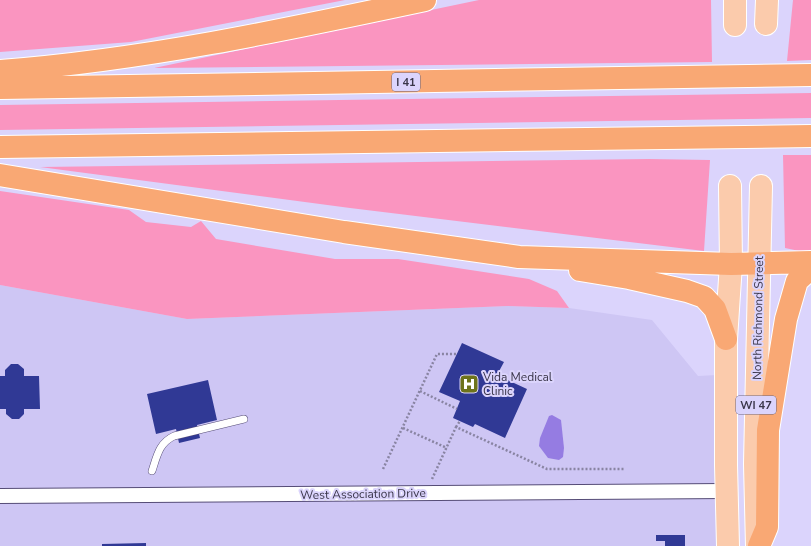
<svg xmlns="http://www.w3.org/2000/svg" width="811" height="546" font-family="'Nunito Sans',sans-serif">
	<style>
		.built { fill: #cec6f4 }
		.green { fill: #fa95c0 }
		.water { fill: #957ce2 }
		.building { fill: #303995 }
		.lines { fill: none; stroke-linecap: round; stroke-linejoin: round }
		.lane-casing { stroke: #564d77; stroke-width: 8 }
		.street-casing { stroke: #564d77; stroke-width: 16 }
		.primary-casing { stroke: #fff; stroke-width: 24 }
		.highway-casing { stroke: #fff; stroke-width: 24 }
		.path { stroke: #8984a2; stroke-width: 2.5; stroke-dasharray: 2 2; stroke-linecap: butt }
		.lane { stroke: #fff; stroke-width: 7 }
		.street { stroke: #fff; stroke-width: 14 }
		.primary { stroke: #fbcbac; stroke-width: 22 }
		.highway { stroke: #f9a874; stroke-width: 22 }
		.labels { text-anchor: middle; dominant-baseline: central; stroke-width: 4; stroke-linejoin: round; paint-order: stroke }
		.shield { fill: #dbd4fc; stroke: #6a657f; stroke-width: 1 }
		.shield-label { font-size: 11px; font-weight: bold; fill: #3a364a }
		.street-label { font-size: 12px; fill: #3a364a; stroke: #dbd4fc }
		.poi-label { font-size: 12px; fill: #3a364a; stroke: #dbd4fc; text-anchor: start }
	</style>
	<rect width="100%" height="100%" fill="#dbd4fc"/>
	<path class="built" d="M0 285 187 319 508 306 569 308 652 320 698 376 717 375 719 546H0Z"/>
	<path class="green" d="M0 0H345L131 42 0 52Z
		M479 0H711L712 62 154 68Z
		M793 0H811V60L787 61Z
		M811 93V118L0 130V105Z
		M783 155H811V251L804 252 785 248Z
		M649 159 710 160 704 251 350 208 40 167Z
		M0 191 129 210 146 222 191 227 201 221 216 239 335 259H398L529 279 557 291 569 308 508 306 187 319 0 285Z"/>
	<path class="water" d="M552 415 561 420 564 448 563 457 559 460 548 458 539 446 540 438 549 416Z"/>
	<path class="building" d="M462 343 504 362 497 375 527 389 505 438 475 424 473 427 453 418 460 401 439 392Z
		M11 364H18L24 369V376H39L40 409H24V414L19 419H12L6 414V409H0V376H5V370Z
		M208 380 217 420 197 425 200 438 179 443 176 429 156 434 147 394Z
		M656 535H685V546H665V541H656Z
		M146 543V546H102V544Z"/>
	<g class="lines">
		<defs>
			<path id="lane" d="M152 471C157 456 159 443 174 436L244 419"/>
			<path id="street" d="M0 496 726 491"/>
			<path id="primary" d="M766 24 767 0
				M735 25V0
				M728 546 726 465V339L731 264 730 186
				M757 546 755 464 761 186"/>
			<path id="highway" d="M0 71C144 60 284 30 425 0
				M0 88 811 75
				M0 147 811 136
				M0 175 344 232 519 257 731 264 811 262
				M580 270 629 278 687 291 704 297 715 309 726 339
				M759 546 767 527 768 430 786 319 797 281 811 268"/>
		</defs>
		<use href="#lane" class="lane-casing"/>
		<use href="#street" class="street-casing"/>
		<use href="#primary" class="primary-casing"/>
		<use href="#highway" class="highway-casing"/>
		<path class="path" d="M420 391 457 409
			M456 427 460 421
			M403 428 447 448
			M383 469 437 354H457
			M432 479 456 427 547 469H624"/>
		<use href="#lane" class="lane"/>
		<use href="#street" class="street"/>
		<use href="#primary" class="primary"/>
		<use href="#highway" class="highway"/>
	</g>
	<defs>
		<symbol id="hospital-square" viewBox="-11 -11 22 22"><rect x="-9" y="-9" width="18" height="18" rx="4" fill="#6d731b" stroke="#dbd4fc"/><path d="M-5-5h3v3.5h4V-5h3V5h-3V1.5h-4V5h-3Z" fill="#fff"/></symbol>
	</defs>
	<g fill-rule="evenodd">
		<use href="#hospital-square" x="458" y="373" width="22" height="22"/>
	</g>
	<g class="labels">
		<g class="shield">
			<rect x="392" y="73" width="28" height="18" rx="3"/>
			<rect x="736" y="396" width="40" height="18" rx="3"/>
		</g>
		<g class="shield-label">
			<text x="406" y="82">I 41</text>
			<text x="756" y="405">WI 47</text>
		</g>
		<g class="street-label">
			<text transform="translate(758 318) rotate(-89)">North Richmond Street</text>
			<text transform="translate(363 494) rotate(-1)">West Association Drive</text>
		</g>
		<g class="poi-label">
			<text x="483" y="377">Vida Medical<tspan x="483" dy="14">Clinic</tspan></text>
		</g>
	</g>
</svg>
